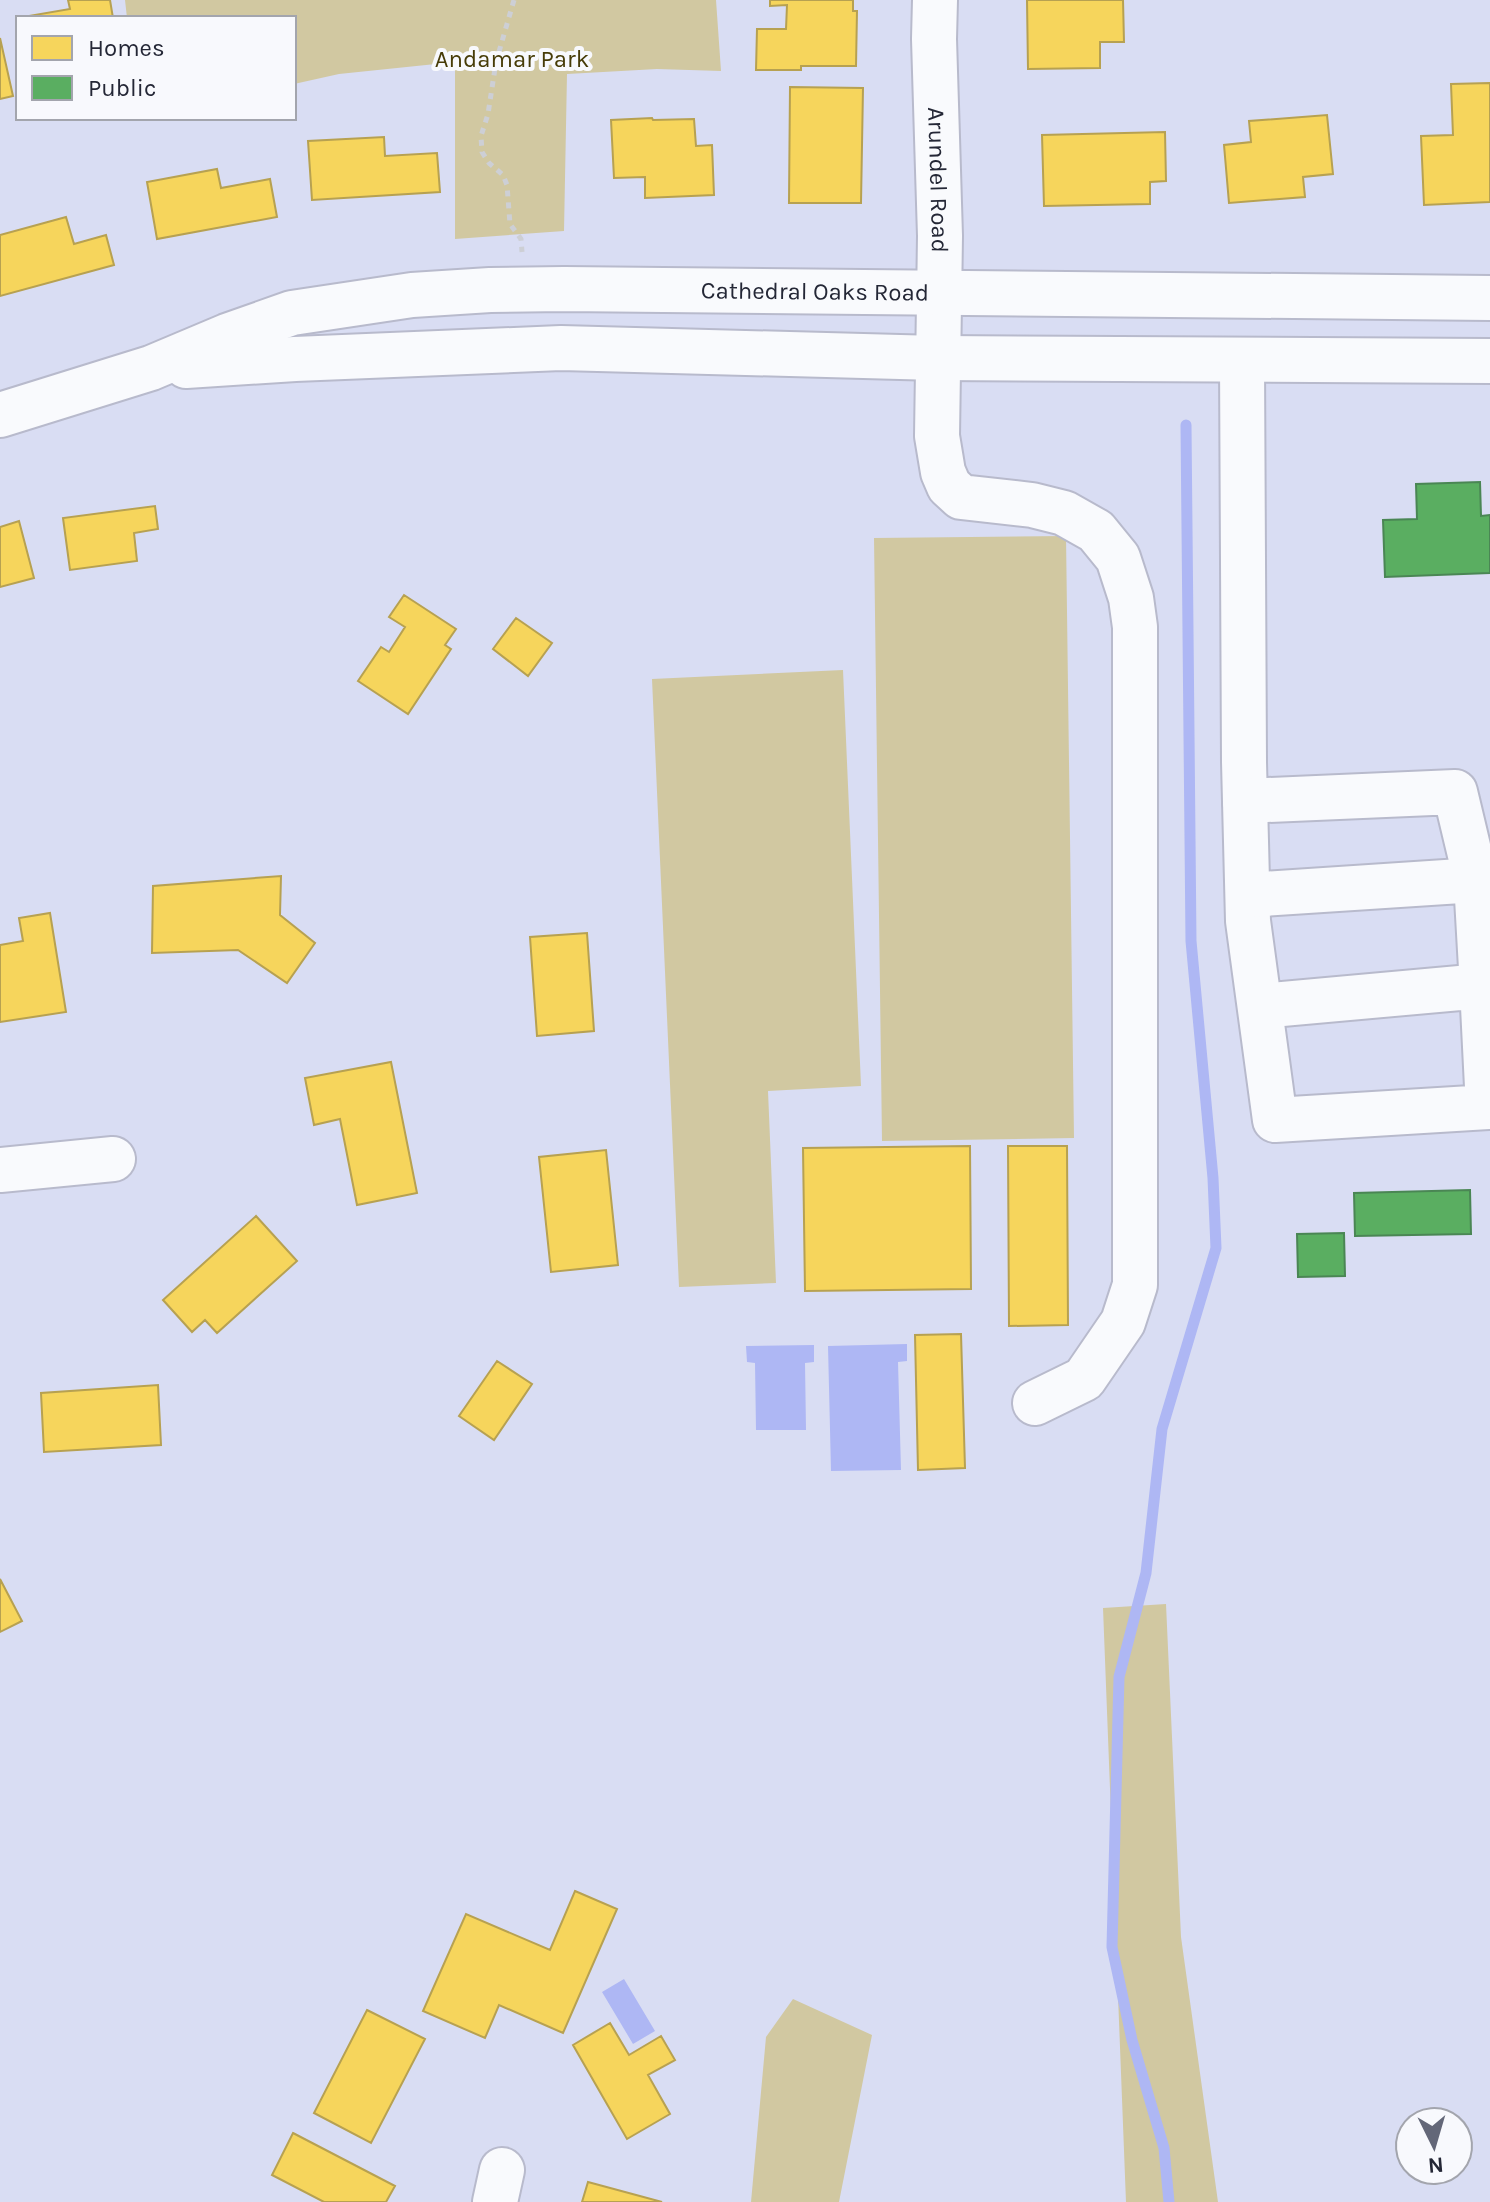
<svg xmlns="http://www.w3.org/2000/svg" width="1490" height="2202" font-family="Karla,sans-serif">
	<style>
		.green { fill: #d1c8a1 }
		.water { fill: #aeb7f4 }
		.homes { fill: #f6d55c; stroke: #b7a151; stroke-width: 2 }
		.public { fill: #5aae61; stroke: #4a8654; stroke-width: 2 }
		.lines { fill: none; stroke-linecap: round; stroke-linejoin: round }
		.stream { stroke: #aeb7f4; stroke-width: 11 }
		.minor-casing { stroke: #b8bacc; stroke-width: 48 }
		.major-casing { stroke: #b8bacc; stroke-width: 48 }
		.path { stroke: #cdcfd5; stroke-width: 5; stroke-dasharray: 6 6; stroke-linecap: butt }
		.minor { stroke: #f9fafd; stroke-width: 44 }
		.major { stroke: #f9fafd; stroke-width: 44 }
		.labels { text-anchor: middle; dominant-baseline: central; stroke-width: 8; stroke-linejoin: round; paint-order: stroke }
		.park-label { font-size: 24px; fill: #473c08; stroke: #f8f9fd }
		.street-label { font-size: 24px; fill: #242736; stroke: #f8f9fd }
	</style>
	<rect width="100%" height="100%" fill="#d9ddf3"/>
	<path class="green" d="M125 0H716L721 71 657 69 567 74 564 231 455 239V62L339 74 294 84V18H127Z
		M1066 536 1074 1138 882 1141 874 538Z
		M843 670 861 1086 768 1091 776 1283 679 1287 652 679Z
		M1166 1604 1181 1937 1218 2202H1126L1103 1608Z
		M793 1999 872 2035 839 2202H751L766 2037Z"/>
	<path class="water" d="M907 1344V1361L898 1362 901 1470 831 1471 828 1346Z
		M814 1345V1362L805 1363 806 1430H756L755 1363 747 1362 746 1346Z
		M624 1979 655 2031 633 2044 602 1992Z"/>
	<path class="homes" d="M68 0H110L113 18H18V24L17 18 70 9Z
		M770 0H853V11H857L856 66H801V70H756L757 29H786L787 5 770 6Z
		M1027 0H1123L1124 42H1100V68L1028 69Z
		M0 38 13 96 0 99Z
		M1490 83V202L1424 205 1421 136 1453 135 1451 84Z
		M790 87 863 88 861 203H789Z
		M1327 115 1333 174 1303 177 1305 197 1229 203 1224 145 1251 142 1249 121Z
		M652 118 653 120 694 119 696 146 712 145 714 195 645 198V177L614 178 611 120Z
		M1165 132 1166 181 1150 182V204L1044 206 1042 135Z
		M384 137 385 156 437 153 440 192 312 200 308 141Z
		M217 169 221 188 270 179 277 217 157 239 147 182Z
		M66 217 74 244 106 235 114 265 0 296V235Z
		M155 506 158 529 134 533 137 561 70 570 63 518Z
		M19 521 34 578 0 587V527Z
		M404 595 456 629 445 645 451 649 408 714 358 681 381 647 389 652 405 627 389 617Z
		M516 618 552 643 528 676 493 649Z
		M281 876 280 915 315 943 287 983 238 950 152 953 153 886Z
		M50 913 66 1012 0 1022V945L23 941 19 918Z
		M587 933 594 1031 537 1036 530 937Z
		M391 1062 417 1193 357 1205 340 1119 314 1125 305 1078Z
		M970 1146 971 1289 805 1291 803 1148Z
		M1008 1146H1067L1068 1325 1009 1326Z
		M606 1150 618 1265 551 1272 539 1157Z
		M256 1216 297 1261 217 1333 205 1320 192 1332 163 1300Z
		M961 1334 965 1468 918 1470 915 1335Z
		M497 1361 532 1384 494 1440 459 1416Z
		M158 1385 161 1445 44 1452 41 1393Z
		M0 1579 22 1621 0 1632Z
		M575 1891 617 1909 563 2033 499 2005 485 2038 423 2011 466 1914 550 1950Z
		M367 2010 425 2039 371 2143 314 2113Z
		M610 2023 629 2055 661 2036 675 2060 648 2075 670 2114 627 2139 573 2045Z
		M293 2133 395 2186 386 2202H324L272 2175Z
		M588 2182 662 2202H582Z"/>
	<path class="public" d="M1480 482 1481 516 1490 515V573L1385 577 1383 520 1417 519 1416 484Z
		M1470 1190 1471 1234 1355 1236 1354 1193Z
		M1344 1233 1345 1276 1298 1277 1297 1234Z"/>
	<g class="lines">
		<path class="stream" d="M1169 2202 1164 2148 1132 2040 1112 1947 1119 1677 1146 1573 1162 1429 1216 1248 1213 1178 1191 941 1186 425"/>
		<defs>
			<g id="minor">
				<path id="s1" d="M935 0 934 39 940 236 937 436 943 472 949 486 961 497 1032 505 1064 513 1096 531 1118 558 1131 598 1135 627V1285L1123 1322 1084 1379 1035 1403"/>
				<path d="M1242 361 1244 762 1248 921 1275 1120 1488 1107 1482 986 1261 1006"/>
				<path d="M1245 801 1455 792 1476 880"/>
				<path d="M1248 895 1476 880 1482 986"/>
				<path d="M0 1170 113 1159"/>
				<path d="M495 2202 502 2170"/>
			</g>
			<g id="major">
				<path d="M186 366 295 359 561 348 937 358 1490 361"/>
				<path id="s2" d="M0 415 151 368 227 336 292 313 412 295 490 290 564 289 1490 298"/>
			</g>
		</defs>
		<use href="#minor" class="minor-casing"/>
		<use href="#major" class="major-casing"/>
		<path class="path" d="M514 0 496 62 488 114 481 136 482 152 489 163 503 175 507 185 510 224 521 239 522 252"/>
		<use href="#minor" class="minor"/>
		<use href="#major" class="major"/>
	</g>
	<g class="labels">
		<g class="park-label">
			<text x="512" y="59">Andamar Park</text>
		</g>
		<g class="street-label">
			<text stroke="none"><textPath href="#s1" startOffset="180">Arundel Road</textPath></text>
			<text stroke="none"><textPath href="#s2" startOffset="834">Cathedral Oaks Road</textPath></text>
		</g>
	</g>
	<rect x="16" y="16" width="280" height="104" fill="#f8f9fd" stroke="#a3a5ad" stroke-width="2"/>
	<rect x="32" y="36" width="40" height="24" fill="#f6d55c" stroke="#a3a5ad" stroke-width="2"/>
	<text x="88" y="56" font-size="24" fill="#242736">Homes</text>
	<rect x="32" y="76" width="40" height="24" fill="#5aae61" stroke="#a3a5ad" stroke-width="2"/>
	<text x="88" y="96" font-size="24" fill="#242736">Public</text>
	<g transform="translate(1434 2146) rotate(175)"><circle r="38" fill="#f8f9fd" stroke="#a3a5ad" stroke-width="2"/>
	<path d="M0-6L14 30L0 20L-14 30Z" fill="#636778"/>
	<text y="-12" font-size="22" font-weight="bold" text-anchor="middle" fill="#242736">N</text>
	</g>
</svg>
